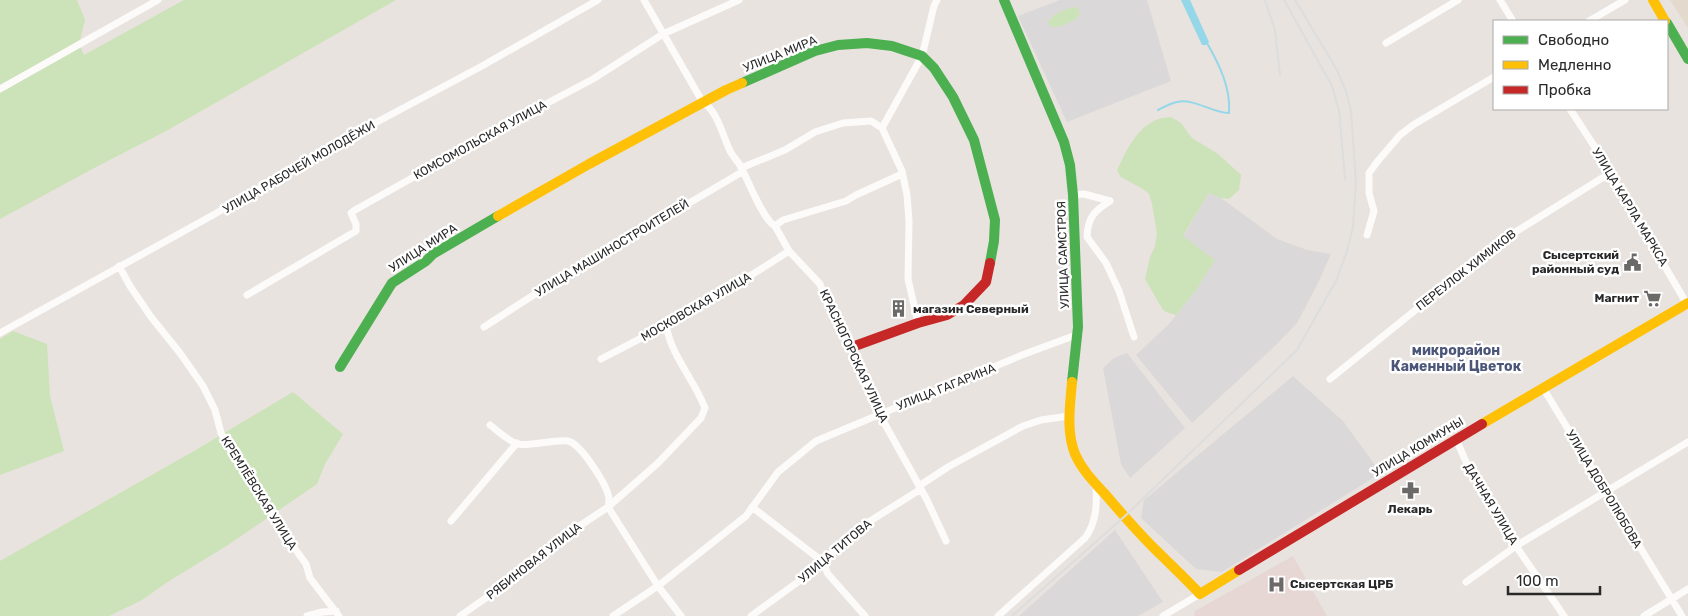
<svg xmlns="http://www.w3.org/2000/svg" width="1688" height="616" font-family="Rubik,sans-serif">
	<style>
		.industrial { fill: #dbd8da }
		.education { fill: #e3dacd }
		.medical { fill: #e6d7d5 }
		.green { fill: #cce2b8 }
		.water { fill: #94d7e8 }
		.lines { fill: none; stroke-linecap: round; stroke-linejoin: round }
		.stream { stroke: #94d7e8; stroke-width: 2 }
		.street { stroke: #fcfbfa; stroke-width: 7 }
		.fast { stroke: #4caf50; stroke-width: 10 }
		.slow { stroke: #ffc107; stroke-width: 10 }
		.jam { stroke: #c62828; stroke-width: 10 }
		.rail { stroke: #ddddde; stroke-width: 2 }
		.labels { text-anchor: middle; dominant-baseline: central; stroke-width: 5; stroke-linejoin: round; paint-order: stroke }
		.street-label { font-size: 12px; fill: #292929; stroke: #fff }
		.poi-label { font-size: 12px; font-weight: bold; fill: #292929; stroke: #fff; text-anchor: end }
		.neighbourhood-label { font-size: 14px; font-weight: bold; fill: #4b5679; stroke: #fff }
	</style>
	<rect width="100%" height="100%" fill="#e8e3de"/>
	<path class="industrial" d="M1060 0H1147L1171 81 1067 122 1018 16Z
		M1209 193 1221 198 1277 239 1307 250 1331 254 1316 287 1297 323 1276 345 1192 423 1136 355 1169 324 1197 289 1214 260 1183 237Z
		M1127 353 1185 428 1130 478 1121 464 1103 368 1114 358Z
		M1293 376 1343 421 1381 473 1222 572 1196 569 1141 518 1144 500Z
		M1115 530 1163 602 1138 616H1019Z"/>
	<path class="education" d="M1670 0H1688V28Z"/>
	<path class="medical" d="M1293 556 1327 616H1194L1195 611Z"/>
	<path class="green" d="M0 0H77L85 20 79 44 84 55 184 0H396L168 130 96 167 0 219Z
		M1076 7 1079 10 1080 15C1074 22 1060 28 1050 27L1048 21C1056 12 1065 9 1076 7Z
		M1171 117 1181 123 1192 138 1218 154 1241 175 1239 190 1229 199 1221 198 1209 193 1183 236 1215 260 1197 289 1176 315 1166 312 1163 310 1145 279 1150 257 1155 246 1157 233 1152 204 1149 194 1143 189 1121 177 1117 171C1125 152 1138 125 1159 119 1163 117 1168 118 1171 117Z
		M13 331 47 344 50 396 64 451 0 475V339Z
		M293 392 343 434 325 464 317 484 228 545 169 581 142 600 109 616H0V561L194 451Z"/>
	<path class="water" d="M1181 0H1190L1209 42 1206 45H1202Z"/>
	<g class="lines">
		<path class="stream" d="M1158 110C1164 107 1171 103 1177 102 1194 98 1212 113 1229 113 1231 88 1219 64 1207 43"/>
		<path class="street" d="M644 0 702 101C718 112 722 134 730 151 733 157 738 161 741 167 748 180 763 220 775 226L789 251 820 284 828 304 852 347 853 358 860 373 886 426 927 500 946 541
			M1500 0 1513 21
			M1589 21 1625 0
			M1386 43 1458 0
			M0 89 158 0
			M1570 109 1598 152 1688 306
			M882 128 922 56 934 6 937 0
			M741 168 785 150 815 132 843 123 871 121 882 128 902 171 907 195 909 221 908 279 918 323
			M1073 195 1084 194 1110 201
			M1110 201C1094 211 1088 217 1087 237L1106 263 1119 291 1134 337
			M775 226 783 220 846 201 856 195 902 174
			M1367 235 1374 211 1369 193V173L1377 162 1400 135 1413 125 1494 77
			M119 266 130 286 151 317 180 353 203 386 215 410 221 433 236 460 267 504 280 528 306 564 310 578 339 616
			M247 295 356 231V224L351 213 355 210 508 124 593 79 663 34 739 0
			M484 327 546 287 742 172
			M0 333 213 215 349 137 482 66 598 0
			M601 359C665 326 728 291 789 251
			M1330 379 1501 241 1610 173
			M1543 388 1682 616
			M490 425C498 431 508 441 518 444 528 447 554 439 568 441 581 444 608 486 609 499 609 502 609 504 608 507L658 586 681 616
			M1456 439 1467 464 1516 546 1564 616
			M919 486 948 467 1023 426 1041 420 1069 416
			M752 507 822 561 828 574 865 616
			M451 521 517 443
			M1466 582 1516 546 1688 442
			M307 616 322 612 336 611
			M460 616 510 581 578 527 608 507 658 463 701 418 705 408C694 379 671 356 666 325
			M613 616 658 586 746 516 778 472 816 441 1022 355 1076 335
			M751 616 813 571 859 528 921 489
			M998 616 1085 538C1097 522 1097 503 1096 484
			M1163 616 1200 594
			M1644 616 1688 589"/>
		<path class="fast" d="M1004 0 1064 142 1070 165 1073 195 1078 327 1072 382
			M1667 23 1688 59
			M742 83 815 51 838 45 867 43 892 46 922 56 934 68 953 97 974 140 995 220 994 241 990 263
			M340 367 392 283 426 261 433 254 498 216"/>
		<path class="slow" d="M1653 0 1665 21
			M498 216 589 164 726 90 742 83
			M1072 382C1070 406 1066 431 1075 454 1082 470 1094 482 1105 494 1122 514 1140 535 1159 553 1173 567 1187 580 1200 594L1239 570
			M1482 424 1688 303"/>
		<path class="jam" d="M852 347 918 323 947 315 964 305 986 282 990 263
			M1239 570 1482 424"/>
		<path class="rail" d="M1265 0 1275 30 1280 75
			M1284 0 1332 86 1339 111 1345 179
			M1012 616 1125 516 1297 350 1336 281 1347 251 1353 227 1356 183 1351 111 1346 91 1337 70 1295 0"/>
	</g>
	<defs>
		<symbol id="civic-bare" viewBox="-9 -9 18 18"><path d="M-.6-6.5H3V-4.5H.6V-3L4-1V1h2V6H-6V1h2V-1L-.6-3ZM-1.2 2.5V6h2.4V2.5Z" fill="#6c6a68" stroke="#fff" stroke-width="2.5" paint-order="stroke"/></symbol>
		<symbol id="supermarket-bare" viewBox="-9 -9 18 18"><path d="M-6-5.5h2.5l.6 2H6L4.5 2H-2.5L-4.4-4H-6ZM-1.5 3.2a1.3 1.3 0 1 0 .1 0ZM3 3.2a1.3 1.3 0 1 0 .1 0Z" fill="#6c6a68" stroke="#fff" stroke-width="2.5" paint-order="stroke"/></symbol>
		<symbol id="building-bare" viewBox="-9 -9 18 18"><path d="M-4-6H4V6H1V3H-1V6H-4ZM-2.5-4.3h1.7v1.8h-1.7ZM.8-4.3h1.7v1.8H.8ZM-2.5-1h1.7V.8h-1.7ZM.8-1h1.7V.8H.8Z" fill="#6c6a68" stroke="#fff" stroke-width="2.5" paint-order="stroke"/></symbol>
		<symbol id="pharmacy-bare" viewBox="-9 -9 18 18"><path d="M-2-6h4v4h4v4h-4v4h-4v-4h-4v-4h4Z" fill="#6c6a68" stroke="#fff" stroke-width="2.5" paint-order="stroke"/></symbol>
		<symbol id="hospital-bare" viewBox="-9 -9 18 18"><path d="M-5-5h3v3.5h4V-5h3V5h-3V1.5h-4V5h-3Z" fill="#6c6a68" stroke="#fff" stroke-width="2.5" paint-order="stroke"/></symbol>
	</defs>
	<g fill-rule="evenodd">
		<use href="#civic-bare" x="1620" y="250" width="25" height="25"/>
		<use href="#supermarket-bare" x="1640" y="286" width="25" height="25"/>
		<use href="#building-bare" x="886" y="296" width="25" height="25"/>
		<use href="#pharmacy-bare" x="1398" y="478" width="25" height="25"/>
		<use href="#hospital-bare" x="1264" y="572" width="25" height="25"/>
	</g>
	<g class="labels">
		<g class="street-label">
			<text transform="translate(780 54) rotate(-22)">УЛИЦА МИРА</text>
			<text transform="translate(480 140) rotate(-29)">КОМСОМОЛЬСКАЯ УЛИЦА</text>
			<text transform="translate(299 167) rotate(-30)">УЛИЦА РАБОЧЕЙ МОЛОДЁЖИ</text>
			<text transform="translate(1630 207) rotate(59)">УЛИЦА КАРЛА МАРКСА</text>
			<text transform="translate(423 248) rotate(-33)">УЛИЦА МИРА</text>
			<text transform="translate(612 248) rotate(-31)">УЛИЦА МАШИНОСТРОИТЕЛЕЙ</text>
			<text transform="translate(1063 255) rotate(-92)">УЛИЦА САМСТРОЯ</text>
			<text transform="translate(1466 270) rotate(-38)">ПЕРЕУЛОК ХИМИКОВ</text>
			<text transform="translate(696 307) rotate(-30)">МОСКОВСКАЯ УЛИЦА</text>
			<text transform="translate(854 356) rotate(65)">КРАСНОГОРСКАЯ УЛИЦА</text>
			<text transform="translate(946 387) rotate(-22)">УЛИЦА ГАГАРИНА</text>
			<text transform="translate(1418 447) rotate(-31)">УЛИЦА КОММУНЫ</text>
			<text transform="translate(1604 489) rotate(59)">УЛИЦА ДОБРОЛЮБОВА</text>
			<text transform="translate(259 493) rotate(58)">КРЕМЛЁВСКАЯ УЛИЦА</text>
			<text transform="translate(1491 504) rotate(59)">ДАЧНАЯ УЛИЦА</text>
			<text transform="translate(835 551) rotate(-40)">УЛИЦА ТИТОВА</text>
			<text transform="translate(534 561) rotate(-38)">РЯБИНОВАЯ УЛИЦА</text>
		</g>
		<g class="poi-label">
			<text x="1619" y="255">Сысертский<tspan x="1619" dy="14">районный суд</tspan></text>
			<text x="1639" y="298">Магнит</text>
			<text x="913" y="309" text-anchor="start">магазин Северный</text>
			<text x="1410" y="509" text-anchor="middle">Лекарь</text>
			<text x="1290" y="584" text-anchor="start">Сысертская ЦРБ</text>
		</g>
		<g class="neighbourhood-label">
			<text x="1456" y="350">микрорайон<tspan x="1456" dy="16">Каменный Цветок</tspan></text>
		</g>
	</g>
	<rect x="1493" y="20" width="175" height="90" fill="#ffffff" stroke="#a9a9a9"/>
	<rect x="1503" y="36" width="25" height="8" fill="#4caf50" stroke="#a9a9a9"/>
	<text x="1538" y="45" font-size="15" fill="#292929">Свободно</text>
	<rect x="1503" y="61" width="25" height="8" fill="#ffc107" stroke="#a9a9a9"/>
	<text x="1538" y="70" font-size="15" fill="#292929">Медленно</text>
	<rect x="1503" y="86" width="25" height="8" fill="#c62828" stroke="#a9a9a9"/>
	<text x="1538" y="95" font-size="15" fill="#292929">Пробка</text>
	<path d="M1508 586v8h92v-8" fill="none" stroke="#292929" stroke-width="2.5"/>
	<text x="1516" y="586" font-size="15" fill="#292929" stroke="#ffffff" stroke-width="4" paint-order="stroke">100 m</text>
</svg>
